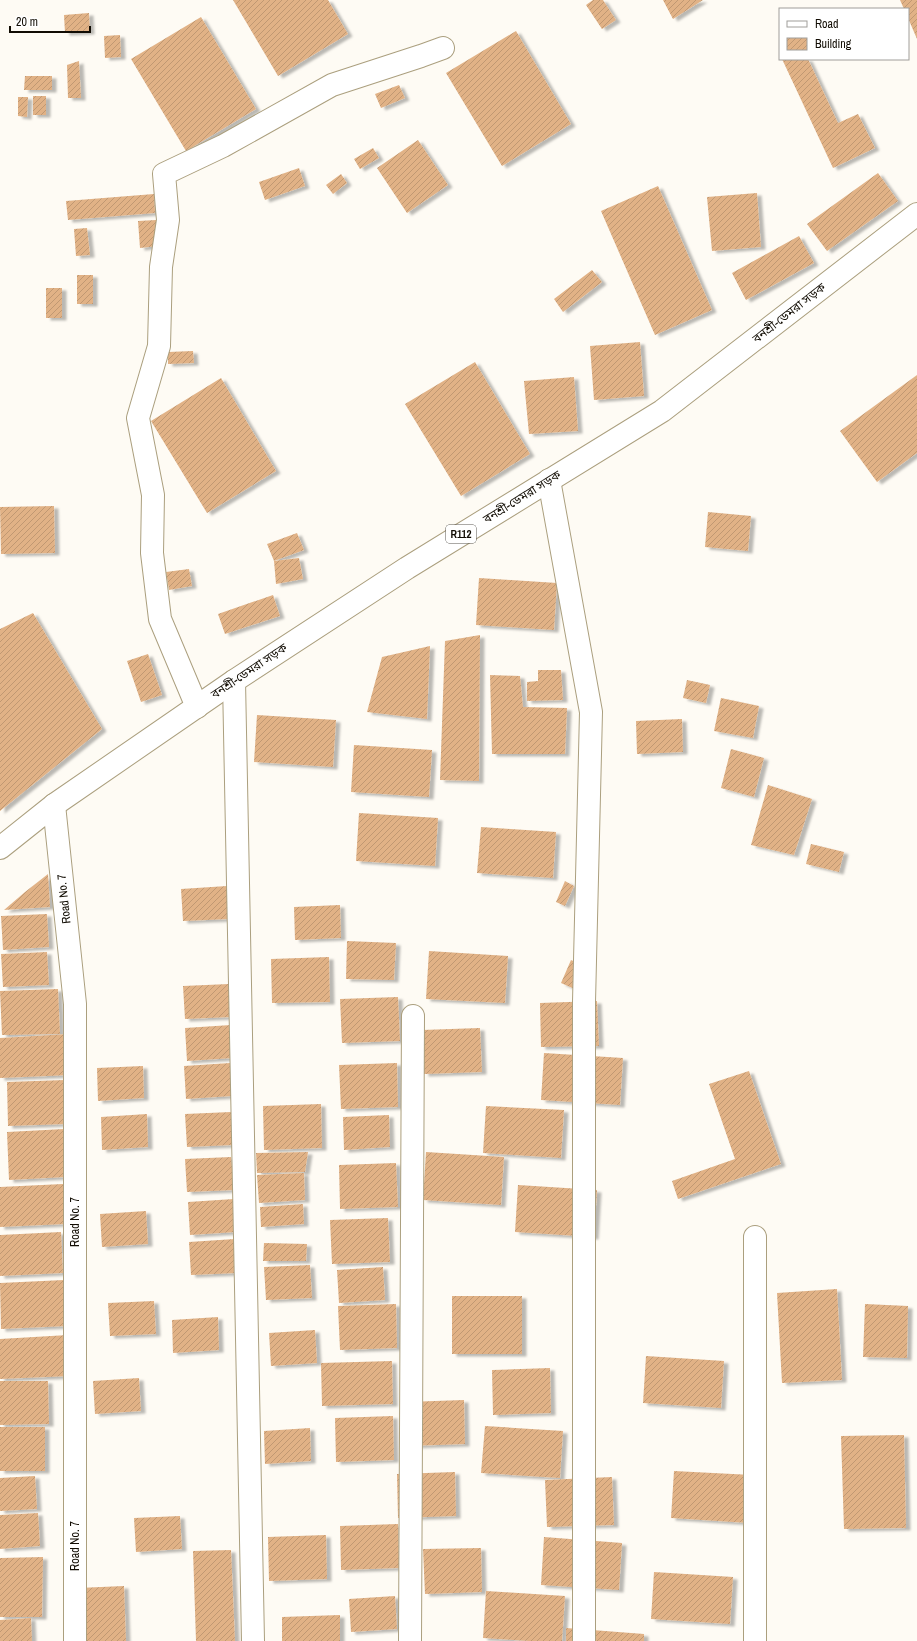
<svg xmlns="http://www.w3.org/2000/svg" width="917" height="1641" font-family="'Archivo Narrow','Noto Sans Bengali',sans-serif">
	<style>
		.building { fill: url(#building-hatch); filter: url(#shadow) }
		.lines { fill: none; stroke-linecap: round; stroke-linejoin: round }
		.minor-casing { stroke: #ab9f7e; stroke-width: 24 }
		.major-casing { stroke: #ab9f7e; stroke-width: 24 }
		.minor { stroke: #fff; stroke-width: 22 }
		.major { stroke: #fff; stroke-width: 22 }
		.labels { text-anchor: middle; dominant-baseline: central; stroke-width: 3.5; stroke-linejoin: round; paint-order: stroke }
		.shield { fill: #fff; stroke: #58554f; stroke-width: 1 }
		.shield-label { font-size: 11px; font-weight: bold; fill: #110c03 }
		.street-label { font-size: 12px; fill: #110c03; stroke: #fff }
	</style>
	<defs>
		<pattern id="building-hatch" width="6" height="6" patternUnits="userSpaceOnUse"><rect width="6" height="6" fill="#e1b286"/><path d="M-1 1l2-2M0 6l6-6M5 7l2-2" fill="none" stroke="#c09872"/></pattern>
		<filter id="shadow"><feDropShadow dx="4.5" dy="2.5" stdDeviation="1" flood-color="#0004"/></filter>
	</defs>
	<rect width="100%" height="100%" fill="#fefbf4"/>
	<path class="building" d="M233 0H328L348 34 278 76Z
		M593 0H603L616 20 602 29 586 5Z
		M663 0H703L673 19Z
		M900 0H917V39L908 18V9H904Z
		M89 13 90 32 65 33 64 15Z
		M201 17 256 109 186 151 131 59Z
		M516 31 571 124 502 166 446 73Z
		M120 35 121 57 105 58 104 36Z
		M782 59H808L838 123 858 114 875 148 833 168Z
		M79 61 81 98H68L67 65Z
		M25 76H52V90H24Z
		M399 85 405 98 381 108 375 94Z
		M33 96H46V115H33Z
		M18 97H28L27 117 18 116Z
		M418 140 448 185 407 213 377 168Z
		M373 148 379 158 360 169 354 159Z
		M299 168 305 186 265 200 259 182Z
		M878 173 898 201 827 251 807 224Z
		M341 174 347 183 333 194 326 185Z
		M658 186 712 310 655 335 601 211Z
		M757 193 761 247 712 251 707 197Z
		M154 194 155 213 68 220 66 201Z
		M156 220 158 246 140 248 138 221Z
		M87 228 90 255 76 256 74 229Z
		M799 236 814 263 746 300 732 273Z
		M592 270 602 282 563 312 554 299Z
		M77 275H93V304H77Z
		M46 288H62V318H46Z
		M640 342 644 396 594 400 590 346Z
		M193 351 194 363 168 364V352Z
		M475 362 530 454 461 496 405 404Z
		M917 375V453L877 482 840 431Z
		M574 377 578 431 529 434 524 381Z
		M221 378 276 471 207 513 151 421Z
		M54 506 55 553 1 554 0 507Z
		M708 512 751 516 748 551 705 547Z
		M297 533 304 550 274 561 299 558 303 579 276 584 274 561 267 544Z
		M189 569 192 586 169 590 166 572Z
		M479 578 557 583 554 630 476 625Z
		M273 595 280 616 225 634 218 614Z
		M33 613 102 729 0 811V629Z
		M480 635 479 781 440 780 445 641Z
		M430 646 427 719 367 712 382 657Z
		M148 654 162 695 141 702 127 661Z
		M538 670H561L563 700 527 701V682L538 681Z
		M490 675 520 676 523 707 567 708 565 754H492Z
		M687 680 710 685 706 703 683 698Z
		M721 698 759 706 753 738 714 731Z
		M257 715 336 720 333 767 254 762Z
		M682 719 683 752 637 754 636 721Z
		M354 745 432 750 429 797 351 792Z
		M731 749 764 758 754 797 721 788Z
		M768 785 812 799 794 855 751 845Z
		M359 813 438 818 435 866 356 861Z
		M481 827 556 832 553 878 477 873Z
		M811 844 844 852 839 872 806 864Z
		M48 874 50 907 4 910 25 892Z
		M565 881 574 886 565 906 556 902Z
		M227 886 229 919 183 921 181 889Z
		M340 905 341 938 295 940 294 907Z
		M47 914 49 947 3 950 1 916Z
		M347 941 396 943 394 980 346 979Z
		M429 951 508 956 505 1003 426 999Z
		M47 952 49 985 3 987 1 954Z
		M329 957 330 1002 272 1003 271 959Z
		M571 960 587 967 577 990 561 983Z
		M229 984 231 1017 185 1019 183 986Z
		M58 989 60 1034 2 1035 0 991Z
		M398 997 400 1041 342 1043 340 999Z
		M597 1001 599 1046 541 1047 540 1003Z
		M231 1025 233 1058 187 1061 185 1028Z
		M480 1028 482 1072 424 1074 422 1030Z
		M69 1034 71 1075 0 1078V1038Z
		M544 1053 623 1058 620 1105 541 1100Z
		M230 1063 232 1096 186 1099 184 1066Z
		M397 1063 398 1107 341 1109 339 1065Z
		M143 1066 144 1098 98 1101 97 1068Z
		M749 1071 781 1164 678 1199 672 1181 735 1159 709 1084Z
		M65 1080 66 1124 8 1126 7 1082Z
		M321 1104 322 1148 264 1150 263 1106Z
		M486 1106 564 1110 561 1158 483 1153Z
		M231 1112 233 1145 187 1147 185 1114Z
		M147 1114 148 1147 102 1150 101 1117Z
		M389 1115 390 1147 344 1150 343 1117Z
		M64 1129 66 1177 9 1180 7 1132Z
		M308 1152 305 1172 257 1173 256 1153Z
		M426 1152 504 1157 501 1205 423 1200Z
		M231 1157 234 1190 187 1192 185 1159Z
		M396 1163 398 1207 340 1209 339 1165Z
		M304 1173 305 1200 259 1203 257 1175Z
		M63 1184 65 1224 0 1227V1187Z
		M518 1185 597 1190 594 1237 515 1232Z
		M234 1199 236 1232 190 1235 188 1202Z
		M303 1204 304 1224 261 1227 260 1207Z
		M146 1211 148 1244 102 1247 100 1214Z
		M388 1218 390 1262 332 1264 330 1220Z
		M61 1232 63 1273 0 1276V1235Z
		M235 1239 237 1273 191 1275 189 1242Z
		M264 1243 307 1244 306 1261H263Z
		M310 1265 312 1298 266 1300 264 1267Z
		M383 1267 385 1300 339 1303 337 1270Z
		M64 1280 67 1326 1 1329 0 1283Z
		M837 1289 842 1380 782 1383 777 1293Z
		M452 1296H522V1354H452Z
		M154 1301 156 1334 110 1336 108 1303Z
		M396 1304 397 1348 340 1350 338 1306Z
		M865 1304 908 1306 907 1358 863 1357Z
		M218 1317 219 1350 173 1353 172 1320Z
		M315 1330 317 1363 271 1366 269 1333Z
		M68 1335 70 1376 0 1379V1339Z
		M646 1356 724 1361 721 1408 643 1403Z
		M392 1361 393 1404 322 1406 321 1363Z
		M550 1368 551 1413 493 1415 492 1370Z
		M139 1378 141 1411 95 1414 93 1381Z
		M0 1381H48L49 1424 0 1425Z
		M464 1400 465 1444 408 1446 406 1402Z
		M393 1416 394 1460 336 1462 335 1418Z
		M485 1426 563 1431 560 1478 481 1473Z
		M0 1427H45V1471H0Z
		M310 1428 311 1461 265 1464 264 1431Z
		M904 1435 906 1528 844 1529 841 1436Z
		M674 1471 752 1475 749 1523 671 1518Z
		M455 1472 456 1516 398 1518 397 1474Z
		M35 1476 37 1509 0 1511V1478Z
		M612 1477 614 1525 547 1527 545 1480Z
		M38 1513 40 1546 0 1549V1515Z
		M180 1516 182 1549 136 1552 134 1518Z
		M398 1524 399 1568 341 1570 340 1526Z
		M326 1535 327 1579 269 1581 268 1537Z
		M544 1537 622 1543 619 1590 541 1585Z
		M481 1548 482 1592 425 1594 423 1549Z
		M231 1550 235 1641H196L193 1551Z
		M43 1557 42 1617H0V1558Z
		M654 1572 733 1577 730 1624 651 1619Z
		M124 1586 126 1641H80L78 1588Z
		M486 1591 565 1596 562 1641H529L483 1638Z
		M395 1596 397 1629 351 1632 349 1599Z
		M340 1615V1641H282V1617Z
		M31 1618 32 1641H0V1620Z
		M566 1628 644 1634V1641H566Z"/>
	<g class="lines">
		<defs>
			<path id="minor" d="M549 480 591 712 584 1002V1641
				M234 681 253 1641
				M197 707 160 619 152 553 153 495 138 418 159 346 161 267 168 220 164 174 223 146 332 85 421 56 443 48
				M54 805 75 1004V1641
				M410 1641 413 1016
				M755 1641V1237"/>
			<path id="major" d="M0 848 54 805 234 681 407 568 662 411 917 214"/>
		</defs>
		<use href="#minor" class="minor-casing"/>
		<use href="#major" class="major-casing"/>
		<use href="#minor" class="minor"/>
		<use href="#major" class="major"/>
	</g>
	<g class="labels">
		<rect class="shield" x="446" y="525" width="30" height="18" rx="3"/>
		<g class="shield-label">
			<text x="461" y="534">R112</text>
		</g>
		<g class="street-label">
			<text transform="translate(789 313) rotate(-38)">বনশ্রী-ডেমরা সড়ক</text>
			<text transform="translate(522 497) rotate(-32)">বনশ্রী-ডেমরা সড়ক</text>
			<text transform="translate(249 671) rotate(-34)">বনশ্রী-ডেমরা সড়ক</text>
			<text transform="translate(64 899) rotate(-96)">Road No. 7</text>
			<text transform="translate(75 1222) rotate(-90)">Road No. 7</text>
			<text transform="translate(75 1546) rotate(-90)">Road No. 7</text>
		</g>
	</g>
	<rect x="779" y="8" width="130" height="52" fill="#ffffff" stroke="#a09e9a"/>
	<rect x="787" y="21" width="20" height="6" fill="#ffffff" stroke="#a09e9a"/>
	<text x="815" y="28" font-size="12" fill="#110c03">Road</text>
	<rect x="787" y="38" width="20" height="12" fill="url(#building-hatch)" stroke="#a09e9a"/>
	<text x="815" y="48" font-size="12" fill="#110c03">Building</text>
	<path d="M10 26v6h80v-6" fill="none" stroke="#110c03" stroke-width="2"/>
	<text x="16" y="26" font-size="12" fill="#110c03" stroke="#ffffff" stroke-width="3" paint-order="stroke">20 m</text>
</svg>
